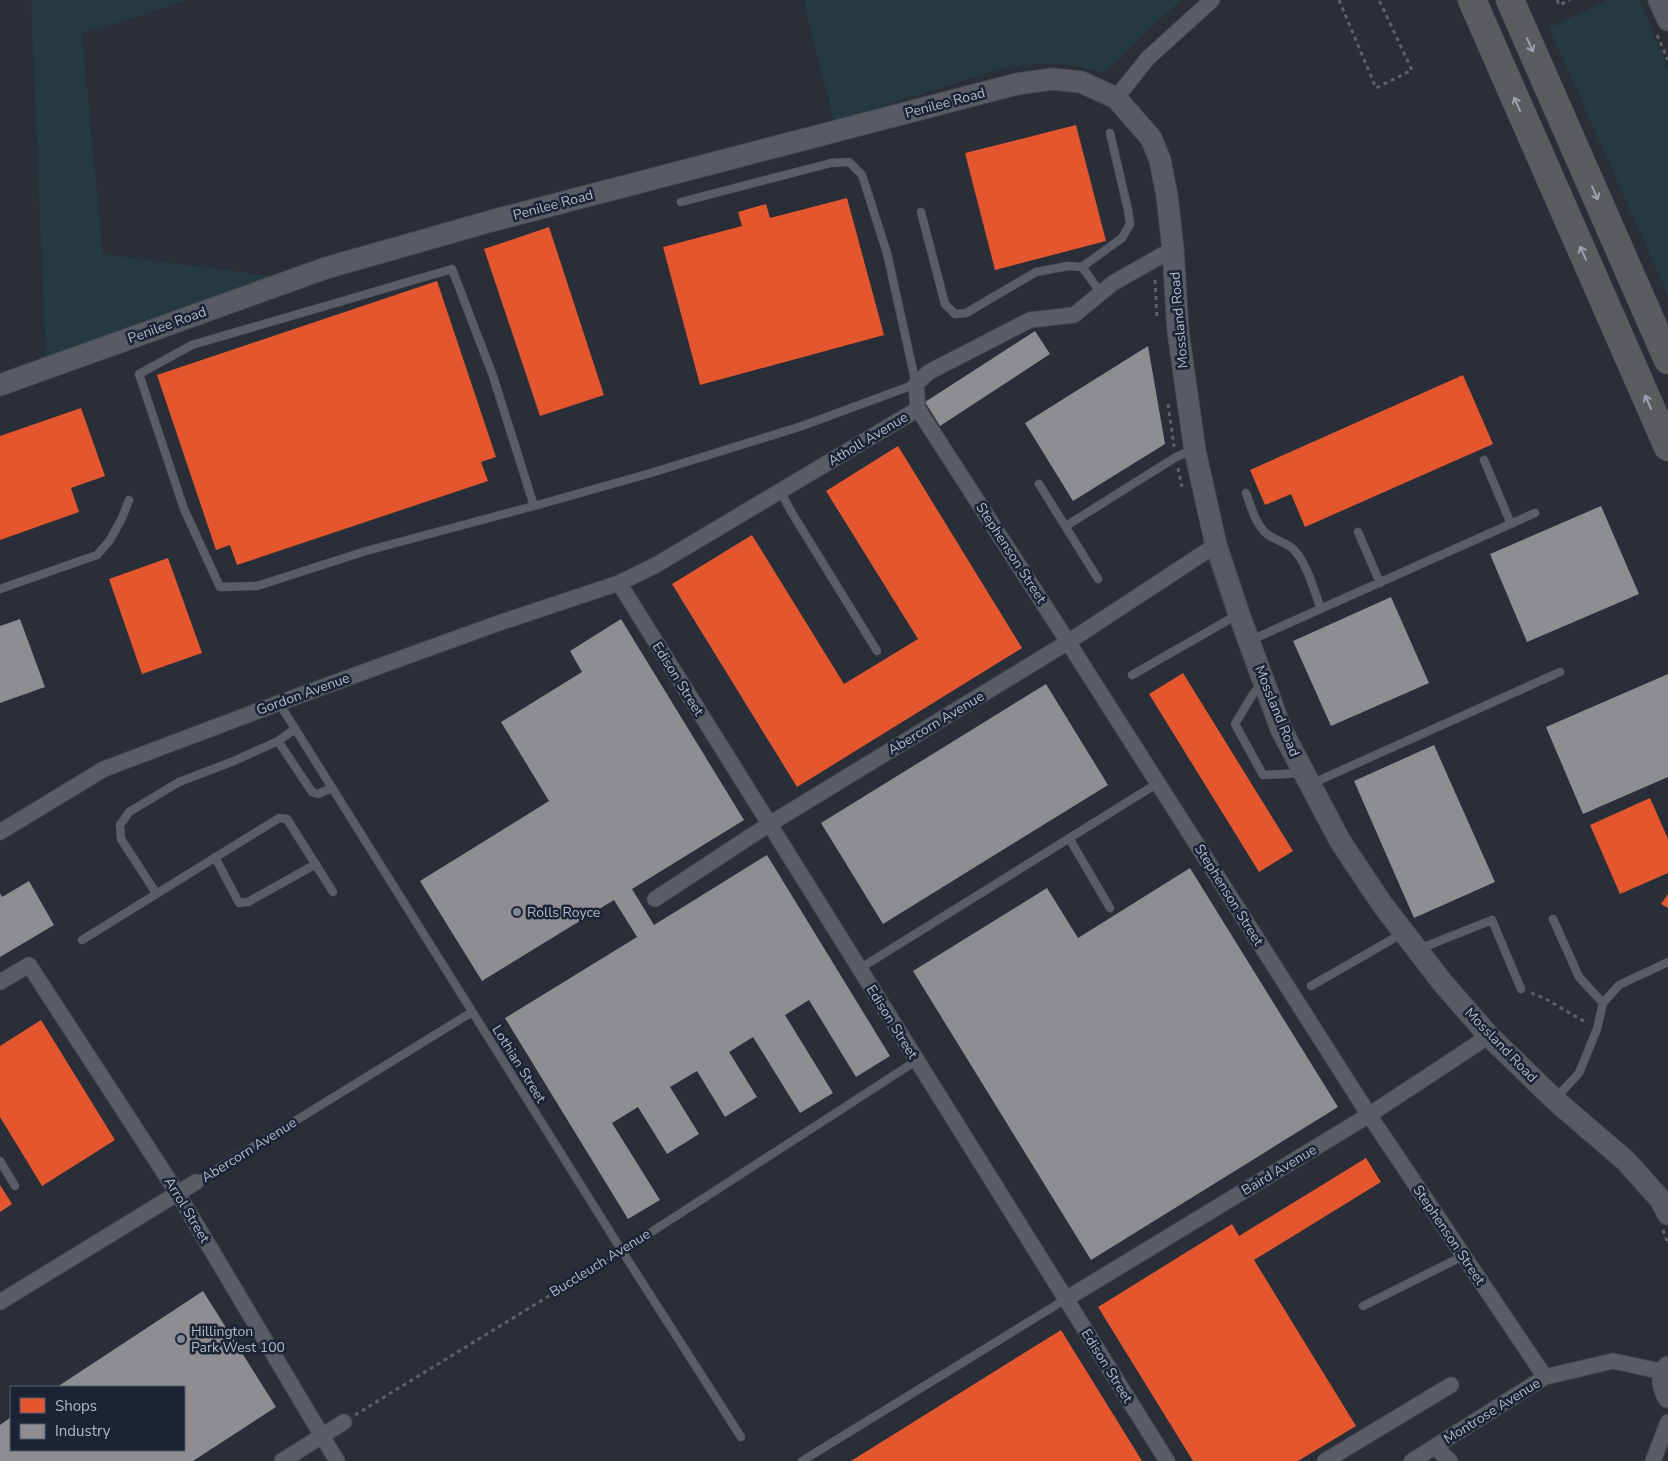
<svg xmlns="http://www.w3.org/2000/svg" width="1668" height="1461" font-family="'Nunito Sans',sans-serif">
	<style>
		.green { fill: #253940 }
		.shops { fill: #e4572e }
		.industry { fill: #8d8d92 }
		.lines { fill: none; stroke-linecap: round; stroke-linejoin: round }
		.lane-casing { stroke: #454952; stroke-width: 9 }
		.street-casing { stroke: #454952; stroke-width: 17 }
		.secondary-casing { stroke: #454952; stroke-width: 23 }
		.highway-casing { stroke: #464a55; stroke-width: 29 }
		.path { stroke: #5c616a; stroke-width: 3; stroke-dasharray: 4 4; stroke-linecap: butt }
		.lane { stroke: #595d67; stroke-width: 8 }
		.street { stroke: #595d67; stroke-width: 15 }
		.secondary { stroke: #585b65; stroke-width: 21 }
		.highway { stroke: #5a5c60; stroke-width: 28 }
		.oneway { stroke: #9ca2b0 }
		.poi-dot { fill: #828898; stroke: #1b2335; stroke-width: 2 }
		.labels { text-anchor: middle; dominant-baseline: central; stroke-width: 5; stroke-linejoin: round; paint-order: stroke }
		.street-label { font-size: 14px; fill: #b2b9cb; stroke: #1b2335 }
		.poi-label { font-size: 14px; fill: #b2b9cb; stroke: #1b2335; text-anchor: start }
	</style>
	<rect width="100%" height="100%" fill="#292e39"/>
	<path class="green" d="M35 0H188L82 34 103 254 279 277 46 361 31 2Z
		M805 0H1181L1156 23 1108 71 1102 72 1064 64H1034L1005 68 834 121 804 3Z
		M1607 0H1639L1668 67V295L1549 28Z"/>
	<path class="shops" d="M1076 125 1106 241 995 270 965 153Z
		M847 198 884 335 700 385 663 247 742 226 738 212 766 204 770 218Z
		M549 227 604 395 540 416 484 249Z
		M437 281 496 457 481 462 488 481 237 565 230 545 216 550 157 375Z
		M1463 375 1493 444 1305 527 1291 494 1265 505 1250 470Z
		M81 408 105 476 71 488 79 512 0 540V436Z
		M898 446 1022 648 797 787 672 584 752 535 844 684 918 639 826 491Z
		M168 558 202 653 142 674 109 579Z
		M1183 673 1293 851 1259 872 1149 694Z
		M1650 798 1668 839V873L1620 894 1590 825Z
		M1668 894V908L1661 904Z
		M41 1020 115 1140 42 1186 0 1117V1046Z
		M1366 1158 1381 1182 1254 1260 1356 1426 1298 1461H1193L1098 1307 1232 1224 1239 1236Z
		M0 1185 12 1204 0 1212Z
		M1061 1330 1142 1461H851Z"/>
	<path class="industry" d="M1035 331 1050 354 940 426 925 402Z
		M1148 346 1165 444 1073 501 1025 423Z
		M1601 506 1639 594 1527 642 1490 554Z
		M1391 597 1429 683 1331 726 1293 641Z
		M20 619 45 687 0 703V626Z
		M621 619 744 820 632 889 654 925 767 855 890 1056 856 1077 809 1000 785 1015 833 1093 800 1113 753 1037 729 1052 757 1097 725 1117 697 1071 670 1087 699 1134 667 1154 638 1107 612 1123 660 1200 628 1219 505 1018 637 937 614 900 482 981 420 881 549 801 501 722 582 672 570 651Z
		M1668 674V777L1583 814 1546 727Z
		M1046 684 1108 785 883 924 821 823Z
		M1434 745 1495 882 1414 918 1354 781Z
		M1190 868 1338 1107 1091 1260 913 971 1047 888 1078 938Z
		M29 881 54 925 0 957V893L2 897Z
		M203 1291 276 1407 193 1461H0V1425L11 1417V1450H184V1387H57Z"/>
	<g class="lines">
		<defs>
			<path id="lane" d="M921 212 945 304 955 314 966 313 1036 272 1068 266 1082 267 1122 238 1130 224 1128 210 1110 133
				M1082 267 1101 293
				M1484 460 1511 524
				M1039 484 1098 579
				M780 491 792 513 877 651
				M1246 493C1251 506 1255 524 1267 534 1274 540 1286 542 1293 549 1307 562 1314 591 1321 609
				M534 506 366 551 257 586 220 587 184 509 139 374 192 345 452 269 493 376 534 506 651 473 802 426 916 384 887 253 862 175 849 162 831 163 681 202
				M1066 526 1176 457 1193 450
				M1358 532 1380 583
				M0 589 97 555 110 540 122 518 129 500
				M1251 640 1535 513
				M1132 675 1237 615
				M1262 683 1253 694 1235 724 1263 775 1302 773
				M279 703 622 1251 741 1437
				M278 741 312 792 318 794 332 788
				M1311 784 1560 672
				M1069 838 1110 908
				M215 857 239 903 248 902 316 864
				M156 893 121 839 120 825 129 812 179 782 234 761 278 741 295 729
				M1553 919 1579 977 1603 1003
				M82 940 279 818 287 819 333 892
				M1419 949 1492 920 1521 989
				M859 969 1158 783
				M1311 986 1403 933
				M1556 1098 1579 1073 1597 1029 1603 1003 1619 985 1668 962
				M0 1161 15 1186
				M196 1182 472 1012
				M622 1251 916 1061
				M1363 1306 1463 1256
				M802 1461 1066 1299"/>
			<path id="street" d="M1116 98 1148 58 1212 0
				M1173 249 1113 283 1074 315 1030 320 929 372 916 384 918 409 1068 642 1369 1115 1545 1377
				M619 583 1167 1461
				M0 832 104 769 279 703 413 654 499 623 619 583 656 565 918 409
				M655 899 768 825 1068 642 1216 545
				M0 982 29 965 178 1194 337 1461
				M1066 1299 1369 1115 1489 1036
				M0 1302 196 1182
				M1435 1447 1450 1461
				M282 1461 344 1422
				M1325 1461 1451 1385
				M1412 1461 1545 1377 1613 1361 1664 1372
				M1653 1461 1668 1422"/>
			<path id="secondary" d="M1659 0 1668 20
				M0 385 326 268 491 221 1017 84 1052 79 1081 82 1116 98 1151 138 1160 160 1167 196 1173 249 1178 331 1195 451 1216 545 1239 614 1281 729 1340 841 1382 904 1442 982 1489 1036 1555 1100 1626 1161 1660 1199 1668 1214
				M1668 1367C1660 1377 1663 1386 1668 1397"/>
			<path id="highway" d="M1472 0 1668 447
				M1510 0 1668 360"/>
		</defs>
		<use href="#lane" class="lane-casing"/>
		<use href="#street" class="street-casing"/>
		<use href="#secondary" class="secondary-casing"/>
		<use href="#highway" class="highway-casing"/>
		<path class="path" d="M1339 0 1376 88 1412 70 1379 0
			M1557 0 1559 5 1570 0
			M1657 35 1668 60
			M1155 280 1157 319
			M1168 404 1174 447
			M1178 468 1182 487
			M1531 993 1544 998 1587 1023
			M1663 1230 1668 1244
			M355 1415 614 1256"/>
		<use href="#lane" class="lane"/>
		<use href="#street" class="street"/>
		<use href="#secondary" class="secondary"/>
		<use href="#highway" class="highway"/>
	</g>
	<defs><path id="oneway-shaft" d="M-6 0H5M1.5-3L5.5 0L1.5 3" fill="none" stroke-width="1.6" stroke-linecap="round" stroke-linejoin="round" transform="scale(1.25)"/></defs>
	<g class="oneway">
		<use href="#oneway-shaft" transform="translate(1530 45) rotate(66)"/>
		<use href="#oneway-shaft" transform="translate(1517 104) rotate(-114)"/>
		<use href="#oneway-shaft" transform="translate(1595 193) rotate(66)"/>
		<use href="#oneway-shaft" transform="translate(1583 253) rotate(-114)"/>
		<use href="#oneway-shaft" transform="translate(1648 402) rotate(-114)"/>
	</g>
	<g class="poi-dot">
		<circle cx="517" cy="912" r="5"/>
		<circle cx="181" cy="1339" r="5"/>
	</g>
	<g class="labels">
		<g class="street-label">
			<text transform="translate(945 103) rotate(-15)">Penilee Road</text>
			<text transform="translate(553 205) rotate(-15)">Penilee Road</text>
			<text transform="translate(1179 320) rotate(-95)">Mossland Road</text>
			<text transform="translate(167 325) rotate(-20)">Penilee Road</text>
			<text transform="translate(868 439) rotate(-31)">Atholl Avenue</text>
			<text transform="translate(1011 553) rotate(57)">Stephenson Street</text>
			<text transform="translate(678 679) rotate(58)">Edison Street</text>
			<text transform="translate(303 694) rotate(-20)">Gordon Avenue</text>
			<text transform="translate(1277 711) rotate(68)">Mossland Road</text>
			<text transform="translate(936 723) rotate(-31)">Abercorn Avenue</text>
			<text transform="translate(1229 895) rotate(58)">Stephenson Street</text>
			<text transform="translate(892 1022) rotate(58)">Edison Street</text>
			<text transform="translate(1501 1045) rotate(46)">Mossland Road</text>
			<text transform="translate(519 1064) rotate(58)">Lothian Street</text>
			<text transform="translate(249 1150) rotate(-32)">Abercorn Avenue</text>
			<text transform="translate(1279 1170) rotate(-31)">Baird Avenue</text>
			<text transform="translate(187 1210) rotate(59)">Arrol Street</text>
			<text transform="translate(1449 1235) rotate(56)">Stephenson Street</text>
			<text transform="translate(600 1263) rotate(-32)">Buccleuch Avenue</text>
			<text transform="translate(1107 1366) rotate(58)">Edison Street</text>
			<text transform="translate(1492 1411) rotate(-32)">Montrose Avenue</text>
		</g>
		<g class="poi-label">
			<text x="527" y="912">Rolls Royce</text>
			<text x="191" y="1331">Hillington<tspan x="191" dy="16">Park West 100</tspan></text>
		</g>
	</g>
	<rect x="10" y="1386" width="175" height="65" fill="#1b2335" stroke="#575f71"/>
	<rect x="20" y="1398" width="25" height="15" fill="#e4572e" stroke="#575f71"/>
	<text x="55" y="1411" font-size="15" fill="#b2b9cb">Shops</text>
	<rect x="20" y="1424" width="25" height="15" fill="#8d8d92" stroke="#575f71"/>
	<text x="55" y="1436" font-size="15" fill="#b2b9cb">Industry</text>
</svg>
